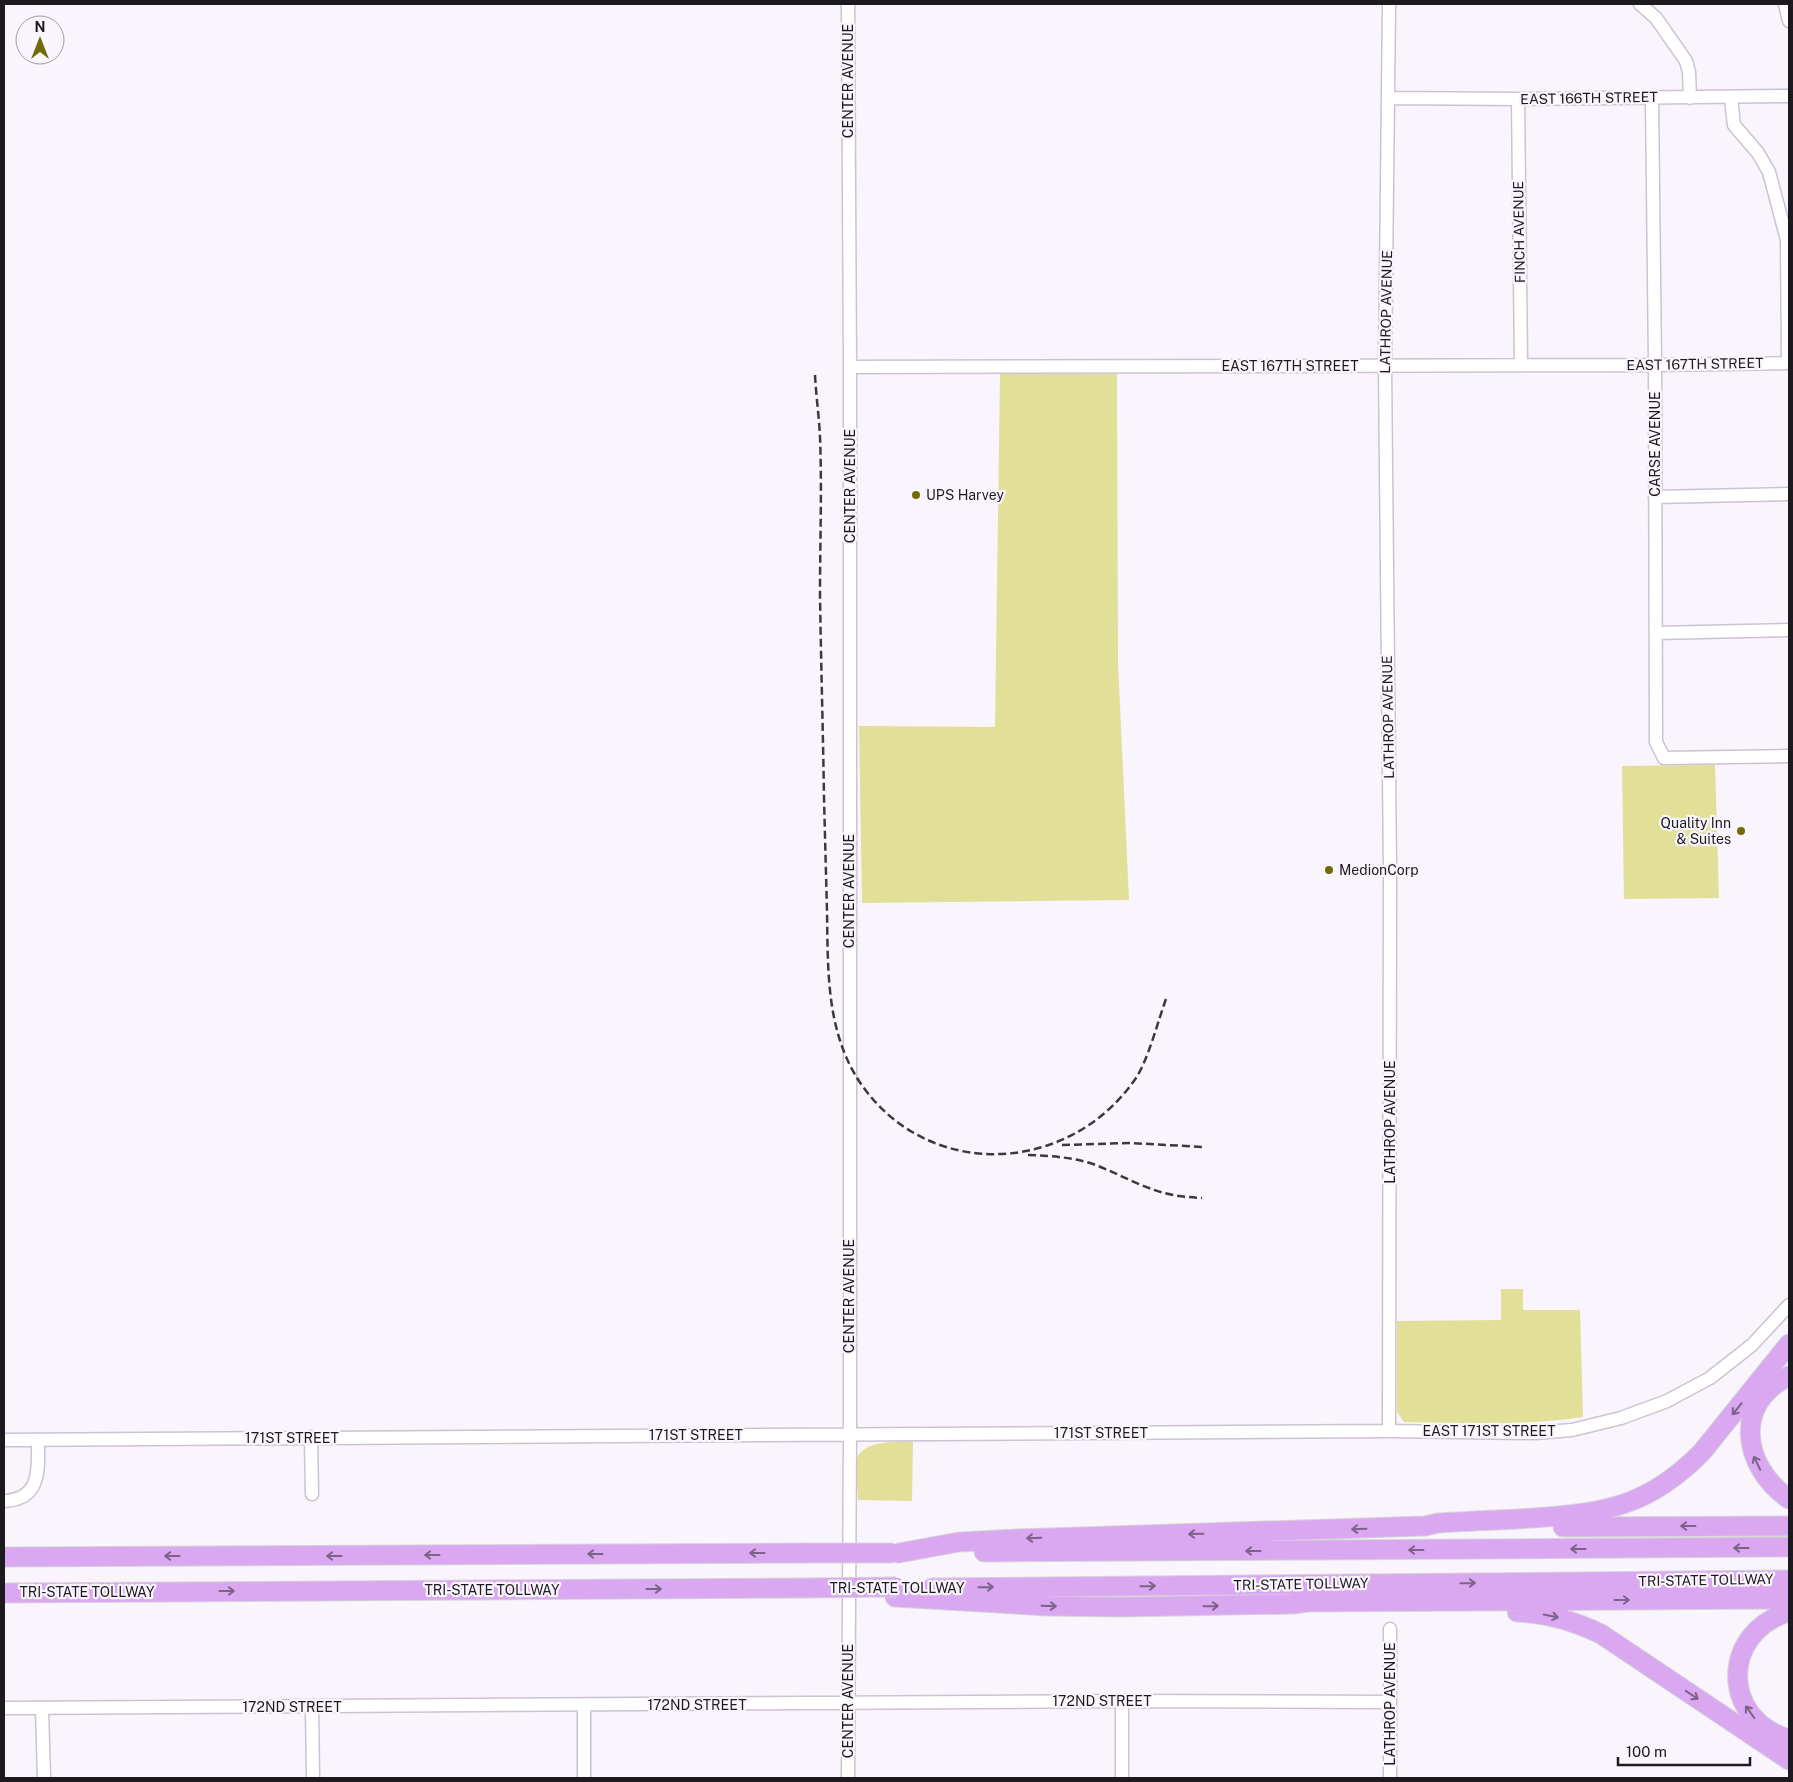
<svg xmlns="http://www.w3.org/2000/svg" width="1793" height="1782" font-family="'Public Sans',sans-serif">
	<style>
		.green { fill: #e2df98 }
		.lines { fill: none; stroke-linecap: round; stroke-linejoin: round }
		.minor-casing { stroke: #ccc3d1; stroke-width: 15 }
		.highway-casing { stroke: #d6d6d7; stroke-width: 21 }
		.minor { stroke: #fff; stroke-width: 12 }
		.highway { stroke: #daa8f1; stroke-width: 19 }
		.rail { stroke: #3c393e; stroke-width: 2.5; stroke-dasharray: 8 4; stroke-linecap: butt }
		.highway-bridge-casing { stroke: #d6d6d7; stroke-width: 21; stroke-linecap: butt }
		.highway-bridge { stroke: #daa8f1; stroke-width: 19 }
		.oneway { stroke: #7c6188 }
		.poi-dot { fill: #716b07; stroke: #faf4fd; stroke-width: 2 }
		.labels { text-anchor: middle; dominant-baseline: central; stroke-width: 4.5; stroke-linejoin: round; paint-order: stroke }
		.street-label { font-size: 14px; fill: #1d1a1f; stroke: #faf4fd }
		.poi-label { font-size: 14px; fill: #1d1a1f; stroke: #faf4fd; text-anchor: start }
	</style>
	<rect width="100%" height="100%" fill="#faf4fd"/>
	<path class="green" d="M1000 374H1117L1118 662 1129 900 862 903 859 726 995 727Z
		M1715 765 1719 898 1624 899 1622 766Z
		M1501 1289H1523V1310H1580L1583 1417C1523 1426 1463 1423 1404 1422L1397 1412V1321L1501 1320Z
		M913 1441 912 1501 858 1500C858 1488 854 1472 857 1460 860 1440 898 1442 913 1441Z"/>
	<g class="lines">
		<defs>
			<path id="minor" d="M848 4 850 367V1434L848 1778
				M1640 4 1656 18 1686 61 1689 72 1690 98
				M1785 4 1789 21
				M1389 98 1518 99 1789 96
				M1652 98 1655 365 1656 742 1664 758 1789 756
				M1731 98 1734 125 1758 153 1769 172 1787 240 1788 363
				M1518 99 1521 365
				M850 367 1655 365 1789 363
				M1655 497 1789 494
				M1656 633 1789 630
				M1389 1431 1390 873 1385 365 1389 4
				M311 1437 312 1494
				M4 1440 1389 1431 1535 1433 1572 1430 1621 1418 1667 1401 1710 1378 1752 1345 1789 1305
				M4 1501C42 1499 38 1469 38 1440
				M584 1706V1778
				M312 1707 313 1778
				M4 1708 1122 1701 1390 1702
				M42 1708 44 1778
				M1122 1778V1701
				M1390 1778V1629"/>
			<path id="highway" d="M1789 1376C1732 1404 1743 1467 1789 1499
				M1563 1527 1789 1526
				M984 1552 1789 1547
				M899 1553 959 1542 1017 1539 1425 1526 1438 1523C1470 1521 1501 1520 1533 1518 1606 1513 1649 1506 1702 1452L1789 1344
				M4 1557 806 1553
				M932 1588 1789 1580
				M4 1593 808 1588
				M895 1597 1047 1606 1122 1607 1293 1604 1307 1602 1789 1599
				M1517 1612C1547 1613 1574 1621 1601 1634L1789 1760
				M1789 1612C1721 1632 1720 1719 1789 1739"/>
		</defs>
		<use href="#minor" class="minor-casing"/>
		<use href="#highway" class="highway-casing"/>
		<use href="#minor" class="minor"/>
		<use href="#highway" class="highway"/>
		<path class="rail" d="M815 375C816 395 819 416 820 437 822 489 820 542 820 595 821 663 823 731 824 798 825 836 826 874 827 911 828 970 826 1030 859 1081 926 1182 1069 1176 1136 1078 1148 1060 1158 1021 1166 999
			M1062 1145 1130 1143 1204 1147
			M1028 1155C1051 1156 1071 1157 1093 1164 1112 1171 1130 1181 1149 1188 1166 1195 1183 1197 1202 1198"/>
		<defs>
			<path id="highway-bridge" d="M806 1553H893
				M808 1588 896 1587"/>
		</defs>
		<use href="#highway-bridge" class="highway-bridge-casing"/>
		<use href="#highway-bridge" class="highway-bridge"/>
	</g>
	<defs><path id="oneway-shaft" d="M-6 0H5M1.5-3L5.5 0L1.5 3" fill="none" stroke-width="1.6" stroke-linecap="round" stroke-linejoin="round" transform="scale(1.25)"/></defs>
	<g class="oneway">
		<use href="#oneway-shaft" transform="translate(1737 1409) rotate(129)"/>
		<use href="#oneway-shaft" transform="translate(1757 1463) rotate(-116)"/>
		<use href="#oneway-shaft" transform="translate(1688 1526) rotate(180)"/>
		<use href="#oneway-shaft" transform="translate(1359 1529) rotate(178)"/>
		<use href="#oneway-shaft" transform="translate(1196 1534) rotate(179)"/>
		<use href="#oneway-shaft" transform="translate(1034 1538) rotate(178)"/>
		<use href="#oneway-shaft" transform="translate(1741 1548) rotate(180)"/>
		<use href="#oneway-shaft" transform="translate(1578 1549) rotate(180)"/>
		<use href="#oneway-shaft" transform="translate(1416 1550) rotate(180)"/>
		<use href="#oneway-shaft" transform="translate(1253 1551) rotate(180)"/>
		<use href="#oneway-shaft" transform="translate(757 1553) rotate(180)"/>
		<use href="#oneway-shaft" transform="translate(595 1554) rotate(180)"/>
		<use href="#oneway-shaft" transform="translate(432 1555) rotate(180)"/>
		<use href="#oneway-shaft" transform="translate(172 1556) rotate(180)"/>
		<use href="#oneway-shaft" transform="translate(334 1556) rotate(180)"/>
		<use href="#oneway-shaft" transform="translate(1468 1583) rotate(-1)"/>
		<use href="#oneway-shaft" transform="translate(1148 1586) rotate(-1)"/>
		<use href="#oneway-shaft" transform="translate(986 1587) rotate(-1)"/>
		<use href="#oneway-shaft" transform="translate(654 1589)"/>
		<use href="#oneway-shaft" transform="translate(227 1591)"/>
		<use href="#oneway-shaft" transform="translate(1622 1600)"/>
		<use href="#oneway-shaft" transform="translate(1049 1606) rotate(2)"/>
		<use href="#oneway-shaft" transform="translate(1211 1606) rotate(-1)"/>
		<use href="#oneway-shaft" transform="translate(1551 1616) rotate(12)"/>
		<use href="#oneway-shaft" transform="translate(1692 1695) rotate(34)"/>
		<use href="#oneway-shaft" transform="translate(1750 1712) rotate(-126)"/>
	</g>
	<g class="poi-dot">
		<circle cx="916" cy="495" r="5"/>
		<circle cx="1741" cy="831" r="5"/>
		<circle cx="1329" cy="870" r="5"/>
	</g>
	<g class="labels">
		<g class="street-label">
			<text transform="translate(848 81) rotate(-90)">CENTER AVENUE</text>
			<text transform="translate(1589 98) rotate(-1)">EAST 166TH STREET</text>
			<text transform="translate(1519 232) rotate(-91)">FINCH AVENUE</text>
			<text transform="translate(1386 312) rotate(-89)">LATHROP AVENUE</text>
			<text transform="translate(1695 364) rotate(-1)">EAST 167TH STREET</text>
			<text x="1290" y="366">EAST 167TH STREET</text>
			<text transform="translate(1655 444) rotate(-90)">CARSE AVENUE</text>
			<text transform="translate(850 486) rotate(-90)">CENTER AVENUE</text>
			<text transform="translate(1388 717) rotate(-91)">LATHROP AVENUE</text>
			<text transform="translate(849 891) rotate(-90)">CENTER AVENUE</text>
			<text transform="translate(1390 1122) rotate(-90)">LATHROP AVENUE</text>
			<text transform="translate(849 1296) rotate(-90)">CENTER AVENUE</text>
			<text x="1489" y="1431">EAST 171ST STREET</text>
			<text x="1101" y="1433">171ST STREET</text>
			<text x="696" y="1435">171ST STREET</text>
			<text x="292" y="1438">171ST STREET</text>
			<text transform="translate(1706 1580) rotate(-1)">TRI-STATE TOLLWAY</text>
			<text transform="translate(1301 1584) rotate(-1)">TRI-STATE TOLLWAY</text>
			<text x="897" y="1588">TRI-STATE TOLLWAY</text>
			<text x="492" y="1590">TRI-STATE TOLLWAY</text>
			<text x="87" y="1592">TRI-STATE TOLLWAY</text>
			<text transform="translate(848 1701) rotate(-90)">CENTER AVENUE</text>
			<text x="1102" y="1701">172ND STREET</text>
			<text transform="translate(1390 1704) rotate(-90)">LATHROP AVENUE</text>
			<text x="697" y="1705">172ND STREET</text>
			<text x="292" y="1707">172ND STREET</text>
		</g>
		<g class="poi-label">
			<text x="926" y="495">UPS Harvey</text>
			<text x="1731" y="823" text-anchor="end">Quality Inn<tspan x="1731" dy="16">&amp; Suites</tspan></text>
			<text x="1339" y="870">MedionCorp</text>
		</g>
	</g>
	<rect width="1793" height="1782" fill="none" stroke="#1d1a1f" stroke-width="10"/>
	<g transform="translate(40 40)"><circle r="24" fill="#faf4fd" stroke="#a29da4"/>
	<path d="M0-4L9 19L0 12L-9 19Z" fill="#716b07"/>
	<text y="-8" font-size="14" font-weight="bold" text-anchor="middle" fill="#1d1a1f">N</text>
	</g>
	<path d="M1618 1757v8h132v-8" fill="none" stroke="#1d1a1f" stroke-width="2.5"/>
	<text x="1626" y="1757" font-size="15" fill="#1d1a1f" stroke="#faf4fd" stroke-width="4" paint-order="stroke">100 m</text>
</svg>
